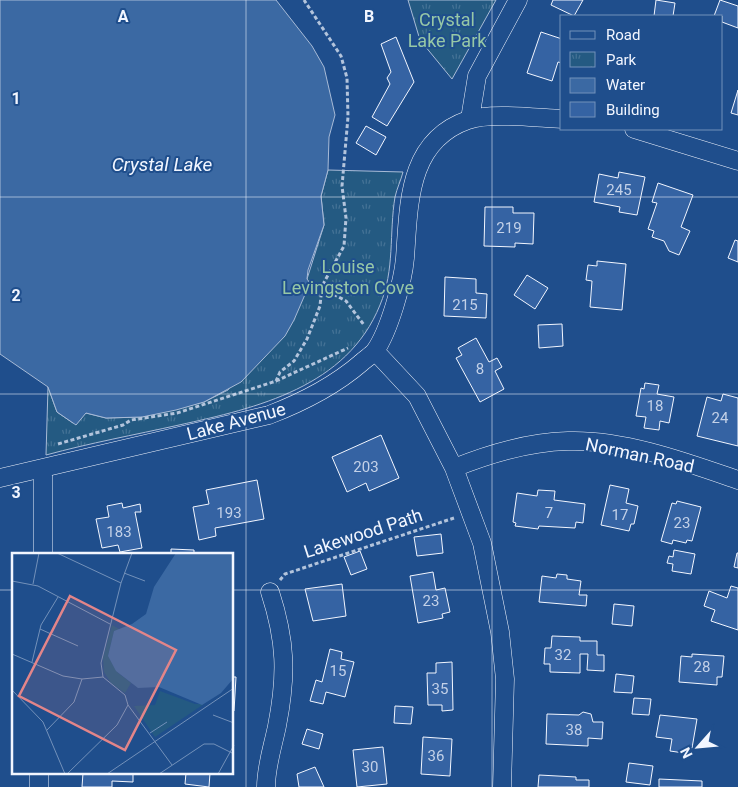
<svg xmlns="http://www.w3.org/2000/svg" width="738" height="787" font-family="Roboto,sans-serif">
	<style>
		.park { fill: url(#park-tufts); stroke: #a8bbd7 }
		.water { fill: #3b69a3; stroke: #a8bbd7 }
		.building { fill: #3563a3; stroke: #f2f6ff }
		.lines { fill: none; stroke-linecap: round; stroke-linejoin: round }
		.minor-casing { stroke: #f2f6ff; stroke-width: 19 }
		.path { stroke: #b3c4dc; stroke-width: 3; stroke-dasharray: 4 2.5; stroke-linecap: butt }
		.minor { stroke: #1f4e8c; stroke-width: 18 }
		.grid { fill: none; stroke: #f2f6ff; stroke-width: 1; stroke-opacity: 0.55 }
		.labels { text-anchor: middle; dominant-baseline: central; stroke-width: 4; stroke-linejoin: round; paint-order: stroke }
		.number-label { font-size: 15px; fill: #c3d1e8 }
		.park-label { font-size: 18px; fill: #97c8a6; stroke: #1f4e8c }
		.street-label { font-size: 18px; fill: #f2f6ff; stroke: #1f4e8c }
		.water-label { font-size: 19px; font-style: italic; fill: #f2f6ff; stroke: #1f4e8c }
		.inset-road { fill: none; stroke: #7391ba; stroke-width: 1 }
		.view { fill: #e38589; fill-opacity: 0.15; stroke: #e38589; stroke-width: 2.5 }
		.inset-edge { fill: none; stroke: #f2f6ff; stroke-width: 2.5 }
		.grid-label { font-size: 16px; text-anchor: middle; font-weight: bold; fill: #f2f6ff; stroke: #1f4e8c; stroke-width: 4; stroke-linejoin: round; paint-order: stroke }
	</style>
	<defs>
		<pattern id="park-tufts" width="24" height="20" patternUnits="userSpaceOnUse" patternTransform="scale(1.25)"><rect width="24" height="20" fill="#245a82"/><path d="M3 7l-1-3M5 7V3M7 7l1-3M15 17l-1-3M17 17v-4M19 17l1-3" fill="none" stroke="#447295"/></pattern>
	</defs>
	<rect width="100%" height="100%" fill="#1f4e8c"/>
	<path class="park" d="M408 0H496L452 79 420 40Z
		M328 170 403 172C401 180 397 188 395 197 389 233 395 270 380 305 347 387 257 408 179 425 134 435 90 443 46 455L48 387 57 412 73 423 86 413 106 418 142 417 204 402 228 390 307 279 324 225 321 196Z"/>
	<path class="water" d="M0 0H276L312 46 324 67 335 115 329 137 328 170 321 196 324 225 308 270 307 279 310 283 294 320 285 336 241 382 204 402 176 410 142 417 106 418 86 413 76 425 57 412 48 387 0 354Z"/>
	<path class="building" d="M553 0H583L574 16 551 5Z
		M656 0 675 3 673 16H654Z
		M720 0 738 6V28L722 22V16H714Z
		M541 32 562 39V63L558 62 552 81 527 73Z
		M396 37 414 82 387 126 372 117 390 84 387 78 391 72 381 44Z
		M738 90V115L731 113Z
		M366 126 386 137 376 155 356 143Z
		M619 172 645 177 637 215 619 212 620 207 594 202 599 174 618 178Z
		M658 183 693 195 681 227 690 231 679 255 669 251 664 241 652 237 654 231 648 229 657 203 652 202Z
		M485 207H513V213H534L533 244 515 243V247L484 246Z
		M735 240 738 241V262L728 258Z
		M597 261 626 264 622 310 590 307 592 281 586 280 588 265 597 266Z
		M527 275 548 288 535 309 514 295Z
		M445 277 476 279V293L487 294 486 318 444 316Z
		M562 324 563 346 539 348 538 325Z
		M476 338 489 362 497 358 502 367 495 371 504 389 480 402 456 358 462 355 458 348Z
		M645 383 659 385 657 394 674 397 669 423 660 421 659 430 644 428 646 417 636 416 641 388 644 389Z
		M723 394 738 398V446L697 436 707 397 721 401Z
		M381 435 399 478 369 491 366 483 347 492 332 457Z
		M257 480 264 519 215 528 216 536 199 540 193 507 209 504 206 490Z
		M610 485 629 489 626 503 638 506 634 524H631L629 531 601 525Z
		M538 490 555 491 554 500 585 504 583 523 576 522 575 528 539 526 538 529 515 526 516 523 513 522 517 493 537 496Z
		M677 501 701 507 692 541 687 540 686 543 673 540 672 544 661 541 672 503 676 504Z
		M122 503 123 508 140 504 141 512H135L142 548 120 552 118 545 102 548 96 519 109 517 107 506Z
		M441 534 443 553 417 556 414 537Z
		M171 549 194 550V554H171Z
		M674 550 695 554 691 574 672 571 673 564 667 563 669 556 673 557Z
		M360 551 367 569 351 575 344 557Z
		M737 553H738V568L734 567Z
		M433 572 436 590 445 588 450 612 442 614 443 618 418 623 410 576Z
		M557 574 567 575V579L581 581 579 595H587L586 606 539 602 542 576 556 578Z
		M342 584 346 616 313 621 305 589Z
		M731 586 738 588V630L711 621 715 610 704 606 709 591 727 598Z
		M614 604 634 606 632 626 612 624Z
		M552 636 580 637V641H597V655H604V671L587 670 588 654H580V673L550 672V664H544L545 648H551Z
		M330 649 342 652 341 659 354 662 345 697 326 692 323 704 310 701 316 680 322 682Z
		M692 654 724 656 722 677H717V685L679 682 681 656 692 657Z
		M452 662 453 710 442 711V705H428L427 673H436V663Z
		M616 674 634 676 632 693 614 692Z
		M232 677H236L234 711H232Z
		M634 698 651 699 649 715 632 714Z
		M395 706 413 707 411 724 394 723Z
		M583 712 591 714 593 722H603L602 739 588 738V746L546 744 547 714 579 715Z
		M660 715 697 719 691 754 670 751 672 739 656 737Z
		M307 729 323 734 319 749 302 744Z
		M423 737 452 739 450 776 421 774Z
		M383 747 387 784 357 787 353 750Z
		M629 763 653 766 650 785 626 782Z
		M315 767 324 787H299L297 774Z
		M83 773H133V782L112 781V787H82Z
		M186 773H210L209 787 185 784Z
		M539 775 576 777V780H589V787H538Z
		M659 779 702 781V787H659Z"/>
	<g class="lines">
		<defs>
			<path id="minor" d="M470 119 477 76 518 0
				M634 129 738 161
				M375 351 417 396 454 468 482 543 500 632 505 679 502 787
				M43 468V554
				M454 468C491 453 528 442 568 441 623 439 686 462 738 480
				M0 478 269 415C303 402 333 387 361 363 365 359 372 355 375 351 389 331 403 282 405 258 409 205 407 141 468 120 489 112 537 118 562 119
				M39 773V787
				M266 787C266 766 273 746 277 726 287 675 286 641 270 592"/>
		</defs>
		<use href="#minor" class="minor-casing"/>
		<path class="path" d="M322 288 346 301 364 325
			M276 381 348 348
			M58 444 123 425 131 420 177 413 276 381 280 372 294 361 307 339 320 306 322 286 344 246 346 218 342 186 348 117 347 78 341 56 304 0
			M280 580 285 574 454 518"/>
		<use href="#minor" class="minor"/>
	</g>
	<path class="grid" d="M246 0V787M492 0V787M0 197H738M0 394H738M0 590H14M232 590H738"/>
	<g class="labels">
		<g class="number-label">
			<text x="619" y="190">245</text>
			<text x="509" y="228">219</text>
			<text x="465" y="305">215</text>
			<text x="480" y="369">8</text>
			<text x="655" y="406">18</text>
			<text x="720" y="418">24</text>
			<text x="366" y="467">203</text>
			<text x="229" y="513">193</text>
			<text x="549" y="513">7</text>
			<text x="620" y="515">17</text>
			<text x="682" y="523">23</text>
			<text x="119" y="532">183</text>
			<text x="431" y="601">23</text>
			<text x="563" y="655">32</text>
			<text x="702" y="667">28</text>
			<text x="338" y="671">15</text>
			<text x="440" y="689">35</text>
			<text x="574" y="730">38</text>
			<text x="436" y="756">36</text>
			<text x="370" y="767">30</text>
		</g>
		<g class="park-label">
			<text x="447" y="19">Crystal<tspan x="447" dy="21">Lake Park</tspan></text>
			<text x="348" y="266">Louise<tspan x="348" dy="21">Levingston Cove</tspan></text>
		</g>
		<g class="street-label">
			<text transform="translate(236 421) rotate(-15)">Lake Avenue</text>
			<text transform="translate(640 455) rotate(12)">Norman Road</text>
			<text transform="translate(363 533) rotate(-18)">Lakewood Path</text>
		</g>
		<g class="water-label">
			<text x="162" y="164">Crystal Lake</text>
		</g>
	</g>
	<g transform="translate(12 553)">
		<rect width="221" height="221" fill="#1f4e8c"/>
		<path d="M100 72 109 77 102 78 96 103 105 119 119 130 113 140 99 130 92 119 91 105ZM148 138 183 151H192L143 184 122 153 143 152Z" fill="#245a82"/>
		<path d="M164 0H221V126L209 140 190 152 147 134 126 135 104 118 96 103 102 78 120 71 134 61 142 34Z" fill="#3b69a3"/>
		<path class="inset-road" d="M45 0 109 30M112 20 133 28M0 28 26 33 98 71M21 31 27 0M28 76 66 93M0 101 51 123 70 126 91 124M20 109 29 72 46 44M0 137 31 169 53 221M116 152 160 212M201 162 222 170M35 177 62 149 70 126M138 180 155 169M55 221 105 172 116 152 113 142 91 124 89 110 109 30 120 0M95 221 222 135M147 221 192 191H202L222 201M206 221 222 192"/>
		<path class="view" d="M58 43 164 97 113 197 7 143Z"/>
		<rect width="221" height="221" class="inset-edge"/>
	</g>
	<g class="grid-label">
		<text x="123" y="22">A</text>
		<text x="369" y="22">B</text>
		<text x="16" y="104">1</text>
		<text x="16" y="301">2</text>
		<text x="16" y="498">3</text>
	</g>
	<rect x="560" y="15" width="162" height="115" fill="#1f4e8c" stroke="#7391ba"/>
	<rect x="570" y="31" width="25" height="8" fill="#1f4e8c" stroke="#7391ba"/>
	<text x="606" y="40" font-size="15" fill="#f2f6ff">Road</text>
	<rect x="570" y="52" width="25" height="15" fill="url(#park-tufts)" stroke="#7391ba"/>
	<text x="606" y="65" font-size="15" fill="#f2f6ff">Park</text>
	<rect x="570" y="78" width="25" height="15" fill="#3b69a3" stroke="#7391ba"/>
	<text x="606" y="90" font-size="15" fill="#f2f6ff">Water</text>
	<rect x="570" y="102" width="25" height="15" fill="#3563a3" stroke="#7391ba"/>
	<text x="606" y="115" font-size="15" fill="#f2f6ff">Building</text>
	<g transform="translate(698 747) rotate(243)" stroke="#1f4e8c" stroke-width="4" paint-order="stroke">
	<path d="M0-4L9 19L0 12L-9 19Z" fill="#f2f6ff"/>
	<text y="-8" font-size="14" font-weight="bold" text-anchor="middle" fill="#f2f6ff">N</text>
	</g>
</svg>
